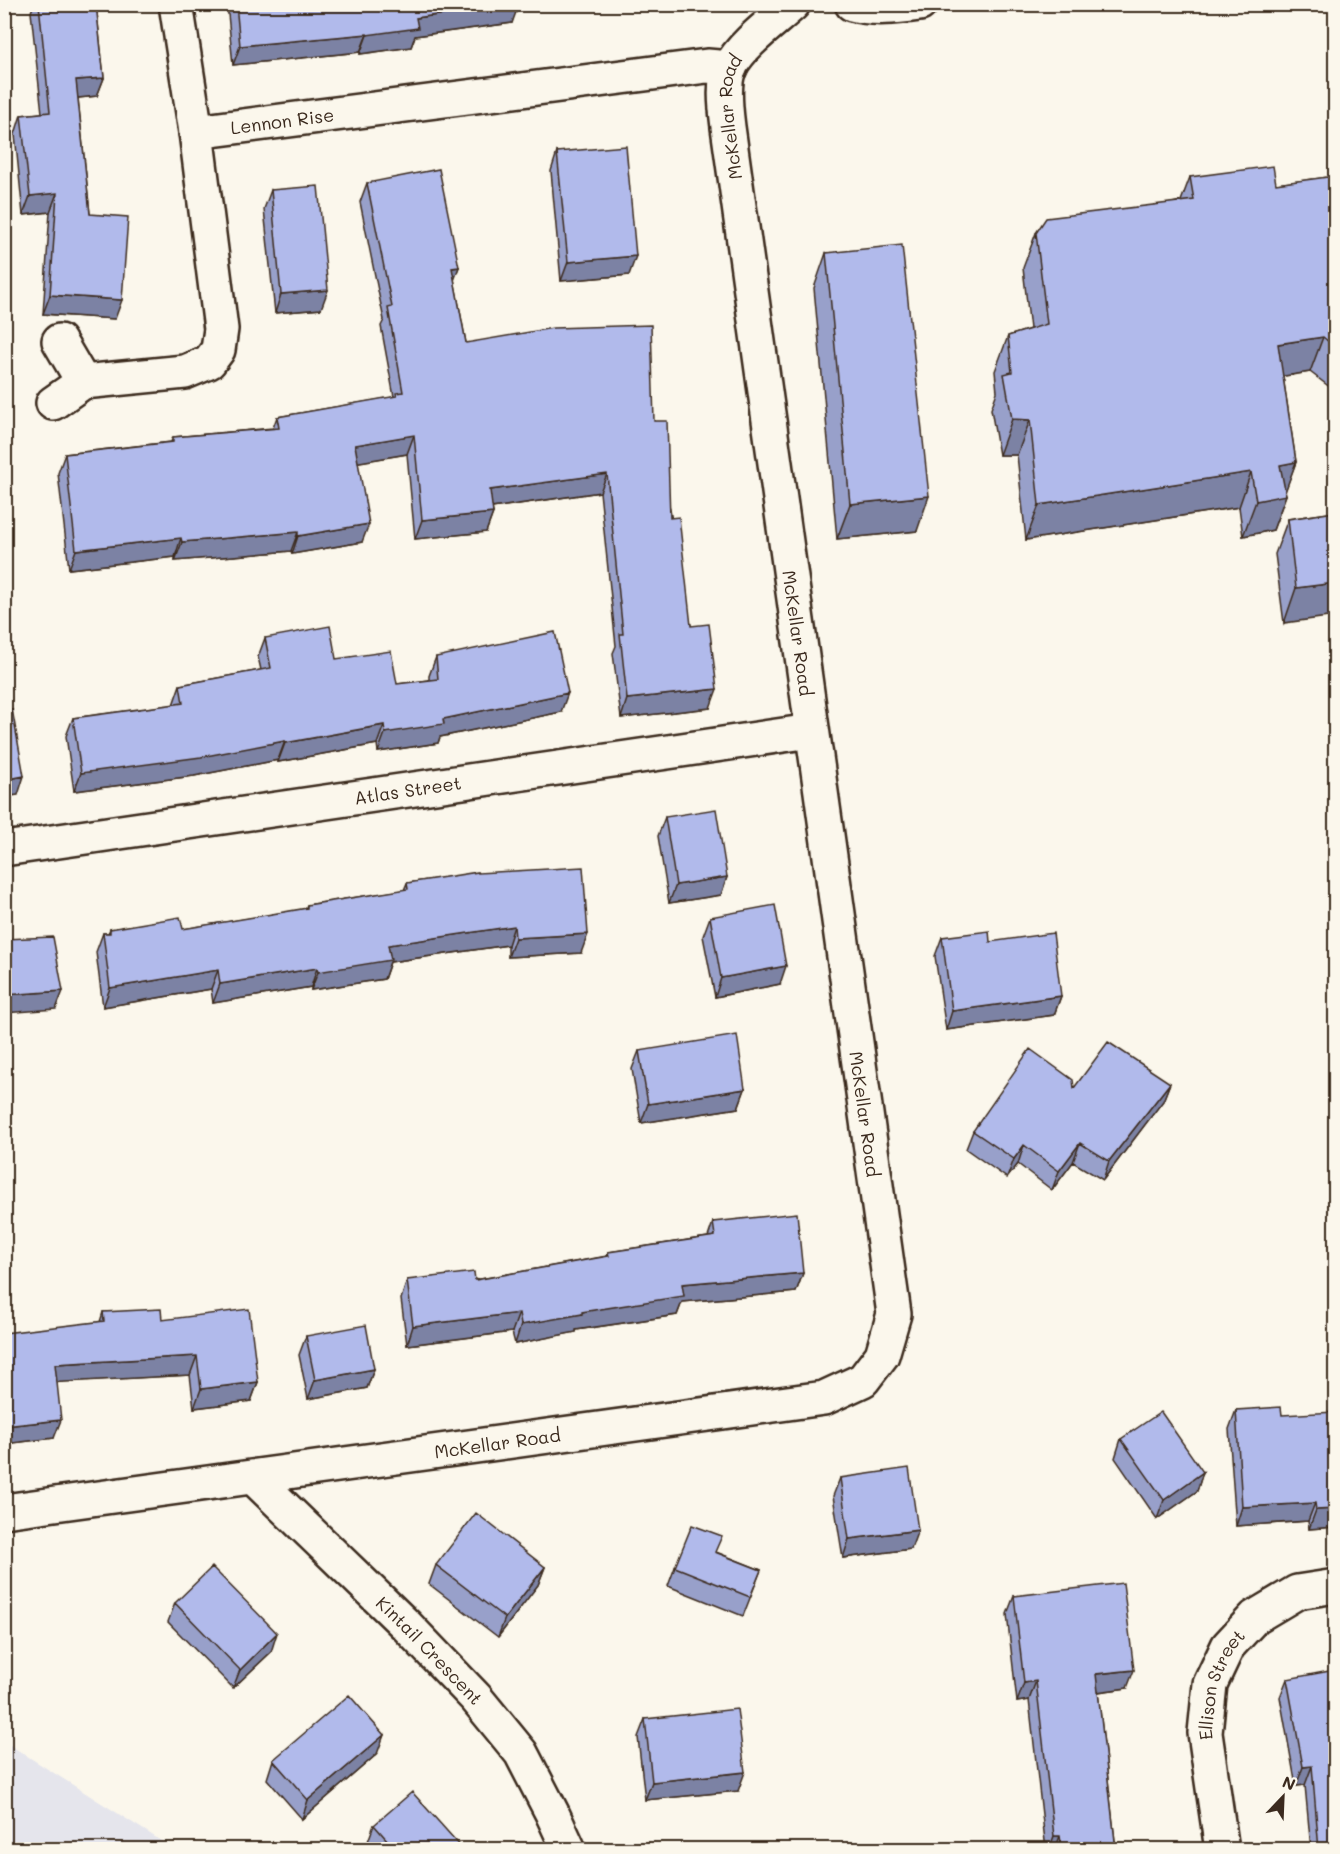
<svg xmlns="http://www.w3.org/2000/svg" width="1340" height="1854" font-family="Mali,sans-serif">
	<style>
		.built { fill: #e5e5ec }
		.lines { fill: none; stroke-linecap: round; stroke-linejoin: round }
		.minor-casing { stroke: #3b2a1e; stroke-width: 38 }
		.minor { stroke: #fbf7ec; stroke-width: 33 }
		.wall { fill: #98a0ca; stroke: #3b2a1e; stroke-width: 1.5 }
		.shaded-wall { fill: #7c82a4; stroke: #3b2a1e; stroke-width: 1.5 }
		.building { fill: #b1baeb; stroke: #3b2a1e; stroke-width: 1.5 }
		.labels { text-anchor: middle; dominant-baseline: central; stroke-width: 5; stroke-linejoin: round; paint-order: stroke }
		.street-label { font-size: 18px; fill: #3b2a1e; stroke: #fbf7ec }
	</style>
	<rect width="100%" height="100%" fill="#fbf7ec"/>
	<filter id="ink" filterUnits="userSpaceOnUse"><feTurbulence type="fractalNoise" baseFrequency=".0167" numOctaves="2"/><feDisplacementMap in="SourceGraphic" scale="12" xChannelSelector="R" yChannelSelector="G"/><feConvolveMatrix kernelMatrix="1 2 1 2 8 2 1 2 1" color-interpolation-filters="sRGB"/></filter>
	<g filter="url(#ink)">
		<path class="built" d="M4 1742H5L174 1849H5Z"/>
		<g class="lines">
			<defs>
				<g id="minor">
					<path d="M852 4C874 10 897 7 920 4"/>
					<path id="s1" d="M196 132 707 66 730 68"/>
					<path d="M59 341 83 382"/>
					<path d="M53 403 83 382 185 372 209 362 218 350 221 329 196 132 176 4"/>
					<path id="s2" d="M4 849 811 731"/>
					<path id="s3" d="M254 1478 406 1625 476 1698 521 1753 552 1813 569 1850"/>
					<path id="s4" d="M4 1511 824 1398 863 1380 882 1355 894 1314 728 127C726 110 722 83 730 67 742 44 773 22 793 4"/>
					<path id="s5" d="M1222 1850 1205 1733 1210 1684 1228 1646 1255 1617 1297 1592 1336 1586"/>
				</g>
			</defs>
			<use href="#minor" class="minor-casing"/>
			<use href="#minor" class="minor"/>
		</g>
		<path class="wall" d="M34 4H96L104 78 97 96 78 98 90 214 115 319 43 314 50 212 23 215 15 134 21 115 42 113 31 12Z
			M227 4H516L512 23 415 36 411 47 360 54V52L233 65Z
			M557 152 629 275 561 281 551 171Z
			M1335 176V391L1310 372 1283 376 1296 462 1285 491 1286 495 1273 530 1243 536 1239 507 1026 540 1017 455H999L991 409 997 392 995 371 1008 336 1030 329 1023 268 1036 233 1181 201 1190 177 1276 184Z
			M367 183 459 267 454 279 466 343 654 421 691 626 710 708 621 718 613 653 616 646 600 492 492 508 493 513 486 532 415 539 407 454 358 462 362 542 292 554 291 551 175 561V557L69 569 58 473 65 454 171 442 173 437 273 428 277 417 394 397 381 326 384 320 360 202Z
			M271 190 321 309 275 313 264 209Z
			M826 253 917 531 837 539 814 288Z
			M1335 512 1284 623 1275 554 1288 519Z
			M265 638 336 659 397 684 429 680V676L436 657 561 712 440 737 438 743 378 752 377 744 278 762V760L194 776 74 791 66 736 73 718 173 705 180 685 261 670 258 657Z
			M665 817 727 877 721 895 669 903 658 836Z
			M478 873 581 953 508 957V945L390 962 384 979 311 990V987L213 1003 211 989 103 1007 96 952 103 933H108L110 929H183L305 909 307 905 404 890 407 883Z
			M710 917 780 984 715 997 703 936Z
			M942 937 990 942 1061 996 1054 1015 946 1030 935 956Z
			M639 1051 745 1089 738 1108 641 1123 632 1069Z
			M1170 1083 1163 1101 1103 1180 1073 1162 1052 1190 1018 1164 1007 1178 966 1149 973 1131 1074 1088Z
			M713 1222 803 1273 796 1292 682 1302 677 1315 576 1330V1332L515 1344 512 1332 407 1345 401 1299 407 1280H475L607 1256 608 1252 708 1237Z
			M103 1312 162 1320 258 1382 251 1401 194 1408 190 1375 57 1382 54 1438 4 1444 100 1322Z
			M306 1336 374 1369 367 1388 308 1399 299 1355Z
			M1236 1410 1282 1415 1335 1527 1309 1529 1308 1521 1236 1526 1229 1429Z
			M1121 1439 1203 1472 1197 1491 1157 1519 1115 1458Z
			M840 1478 911 1549 843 1558 833 1496Z
			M716 1552 761 1570 743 1616 668 1586 675 1567Z
			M436 1565 545 1567 538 1585 498 1637 429 1584Z
			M1014 1596 1127 1688 1098 1692 1116 1850H1046L1029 1700 1017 1702 1007 1614Z
			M175 1603 271 1652 233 1688 168 1622Z
			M1287 1679 1335 1850H1311L1305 1785 1296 1786 1280 1697Z
			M645 1719 738 1791 645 1800 638 1737Z
			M377 1754 302 1819 267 1779 273 1760Z
			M374 1825 464 1850H372L367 1844Z"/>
		<path class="shaded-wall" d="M519 4 512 23 415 36 411 47 360 54 367 35 416 18Z
			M367 34 360 52 233 65 240 46Z
			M104 78 97 96 69 99 76 80Z
			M57 193 50 212 23 215 30 196Z
			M636 256 629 275 561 281 568 262Z
			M459 267 452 286V268Z
			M328 290 321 309 275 313 281 294Z
			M50 295 122 300 115 319 43 314Z
			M1323 337 1310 372 1265 379 1278 344Z
			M1012 419 1030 420 1017 455H999Z
			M414 435 407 454 348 464 355 445Z
			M1296 462 1284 495H1286L1273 530 1243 536 1256 501 1280 465Z
			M1251 472 1239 507 1026 540 1039 505Z
			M607 474 600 492 484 509 490 490Z
			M929 496 917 531 837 539 850 504Z
			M493 513 486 532 415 539 422 520Z
			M369 524 362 542 292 554 298 536Z
			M298 532 291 551 175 561 182 542Z
			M181 538 175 557 69 569 76 550Z
			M1335 583V616L1284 623 1296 588Z
			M717 689 710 708 621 718 627 699Z
			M568 693 561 712 440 737 438 743 378 752 385 733 443 719Z
			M384 725 377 744 278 762 285 743Z
			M285 741 278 760 194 776 74 791 81 773Z
			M24 776 18 795 4 797V780Z
			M727 877 721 895 669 903 676 885Z
			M514 926 508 945 390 962 384 979 311 990 318 972 388 945Z
			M588 934 581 953 508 957 515 938Z
			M786 966 780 984 715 997 721 978Z
			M317 968 311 987 213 1003 220 984Z
			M218 970 211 989 103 1007 110 988Z
			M63 991 56 1009 4 1013V995Z
			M1061 996 1054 1015 946 1030 952 1011Z
			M1170 1083 1163 1101 1103 1180 1109 1161Z
			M745 1089 738 1108 641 1123 648 1104Z
			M1080 1143 1073 1162 1052 1190 1059 1171Z
			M1024 1145 1018 1164 1007 1178 1014 1159Z
			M803 1273 796 1292 682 1302 677 1315 576 1330V1332L515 1344 521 1325 582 1312 682 1284Z
			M519 1313 512 1332 407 1345 413 1326Z
			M197 1356 190 1375 48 1383 55 1364Z
			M374 1369 367 1388 308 1399 315 1380Z
			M258 1382 251 1401 194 1408 201 1389Z
			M61 1420 54 1438 4 1444V1426Z
			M1203 1472 1197 1491 1157 1519 1164 1500Z
			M1315 1503 1308 1521 1236 1526 1242 1507Z
			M1335 1509V1527L1309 1529 1316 1510Z
			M918 1530 911 1549 843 1558 849 1539Z
			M545 1567 538 1585 498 1637 505 1618Z
			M277 1633 271 1652 233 1688 240 1670Z
			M1134 1670 1127 1688 1089 1693 1096 1674Z
			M1036 1681 1029 1700 1017 1702 1024 1683Z
			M384 1735 377 1754 302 1819 308 1800Z
			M1312 1766 1305 1785 1296 1786 1303 1767Z
			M745 1772 738 1791 645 1800 652 1782Z
			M1054 1836H1060L1055 1850H1049Z"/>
		<path class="building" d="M39 4H96L104 78 76 80 90 214 128 217 122 300 50 295 57 193 30 196 21 115 50 112Z
			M236 4H516L416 18 418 28 367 35V34L240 46Z
			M626 146 636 256 568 262 557 152Z
			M1273 166 1276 184 1335 176V347L1323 337 1278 344 1296 462 1280 465 1286 495 1256 501 1251 472 1039 505 1030 420 1012 419 1004 374 1012 372 1008 336 1047 324 1036 233 1046 218 1194 200 1190 177Z
			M439 169 459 267 452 268 466 343 553 328 651 325 654 421H667L670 518 679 517 691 626 709 624 717 689 627 699 620 634H623L607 474 490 490 493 513 422 520 414 435 355 445 369 524 298 536V532L182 542 181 538 76 550 65 454 173 442V437L279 428 277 417 397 396 396 393 403 392 388 308 392 307 367 183Z
			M318 186 328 290 281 294 271 190Z
			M902 245 929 496 850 504 826 253Z
			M1335 512V583L1296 588 1288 519Z
			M330 626 336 659 391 651 397 684 438 679 436 657 555 632 568 693 443 719 444 724 385 733 384 725 285 743V741L201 757 81 773 73 718 183 703 180 685 271 668 265 638Z
			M12 709 24 776 4 780V711Z
			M716 809 727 877 676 885 665 817Z
			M583 867 588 934 515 938 514 926 388 945 391 960 318 972 317 968 220 984 218 970 110 988 103 933H110V929L180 917 183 929 307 908V905L408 889 407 883 478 872V873Z
			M775 905 786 966 721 978 710 917Z
			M989 931 990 942 1053 933 1061 996 952 1011 942 937Z
			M53 937 63 991 4 995V939Z
			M737 1035 745 1089 648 1104 639 1051Z
			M1108 1042 1170 1083 1109 1161 1080 1143 1059 1171 1024 1145 1014 1159 973 1131 1030 1049 1073 1080 1074 1088Z
			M797 1213 803 1273 682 1284 684 1296 582 1312V1314L521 1325 519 1313 413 1326 407 1280 474 1272 475 1280 609 1256 608 1252 715 1236 713 1222Z
			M161 1309 162 1320 249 1309 258 1382 201 1389 197 1356 55 1364 61 1420 4 1426V1333L104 1321 103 1312Z
			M366 1325 374 1369 315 1380 306 1336Z
			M1281 1407 1282 1415 1335 1412V1509L1316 1510 1315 1503 1242 1507 1236 1410Z
			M1161 1412 1203 1472 1164 1500 1121 1439Z
			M909 1468 918 1530 849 1539 840 1478Z
			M476 1513 545 1567 505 1618 436 1565Z
			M692 1525 722 1536 715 1552 761 1570 750 1597 675 1567Z
			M212 1567 277 1633 240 1670 175 1603Z
			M1123 1583 1134 1670 1096 1674 1116 1850H1062L1060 1836H1054L1036 1681 1024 1683 1014 1596Z
			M1335 1670V1850H1319L1312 1766 1303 1767 1287 1679Z
			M349 1695 384 1735 308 1800 273 1760Z
			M737 1709 745 1772 652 1782 645 1719Z
			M412 1792 464 1850H396L374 1825Z
			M966 1848V1850H949Z"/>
	</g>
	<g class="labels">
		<g class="street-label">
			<text stroke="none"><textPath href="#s4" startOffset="2154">McKellar Road</textPath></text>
			<text stroke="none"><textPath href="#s1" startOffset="87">Lennon Rise</textPath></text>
			<text transform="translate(798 633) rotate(82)">McKellar Road</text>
			<text stroke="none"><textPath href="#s2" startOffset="408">Atlas Street</textPath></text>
			<text transform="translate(865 1114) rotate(82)">McKellar Road</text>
			<text stroke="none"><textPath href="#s4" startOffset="498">McKellar Road</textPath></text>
			<text stroke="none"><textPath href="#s3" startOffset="246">Kintail Crescent</textPath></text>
			<text stroke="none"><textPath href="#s5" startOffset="170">Ellison Street</textPath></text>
		</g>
	</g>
	<rect width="1340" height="1854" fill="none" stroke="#fbf7ec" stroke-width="24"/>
	<rect x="12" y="12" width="1316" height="1830" fill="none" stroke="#3b2a1e" stroke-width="2" filter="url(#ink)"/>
	<g transform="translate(1283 1797) rotate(23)" stroke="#fbf7ec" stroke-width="4.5" paint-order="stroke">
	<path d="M0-4.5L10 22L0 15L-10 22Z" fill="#3b2a1e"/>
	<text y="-9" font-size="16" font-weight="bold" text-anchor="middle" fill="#3b2a1e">N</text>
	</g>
</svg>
